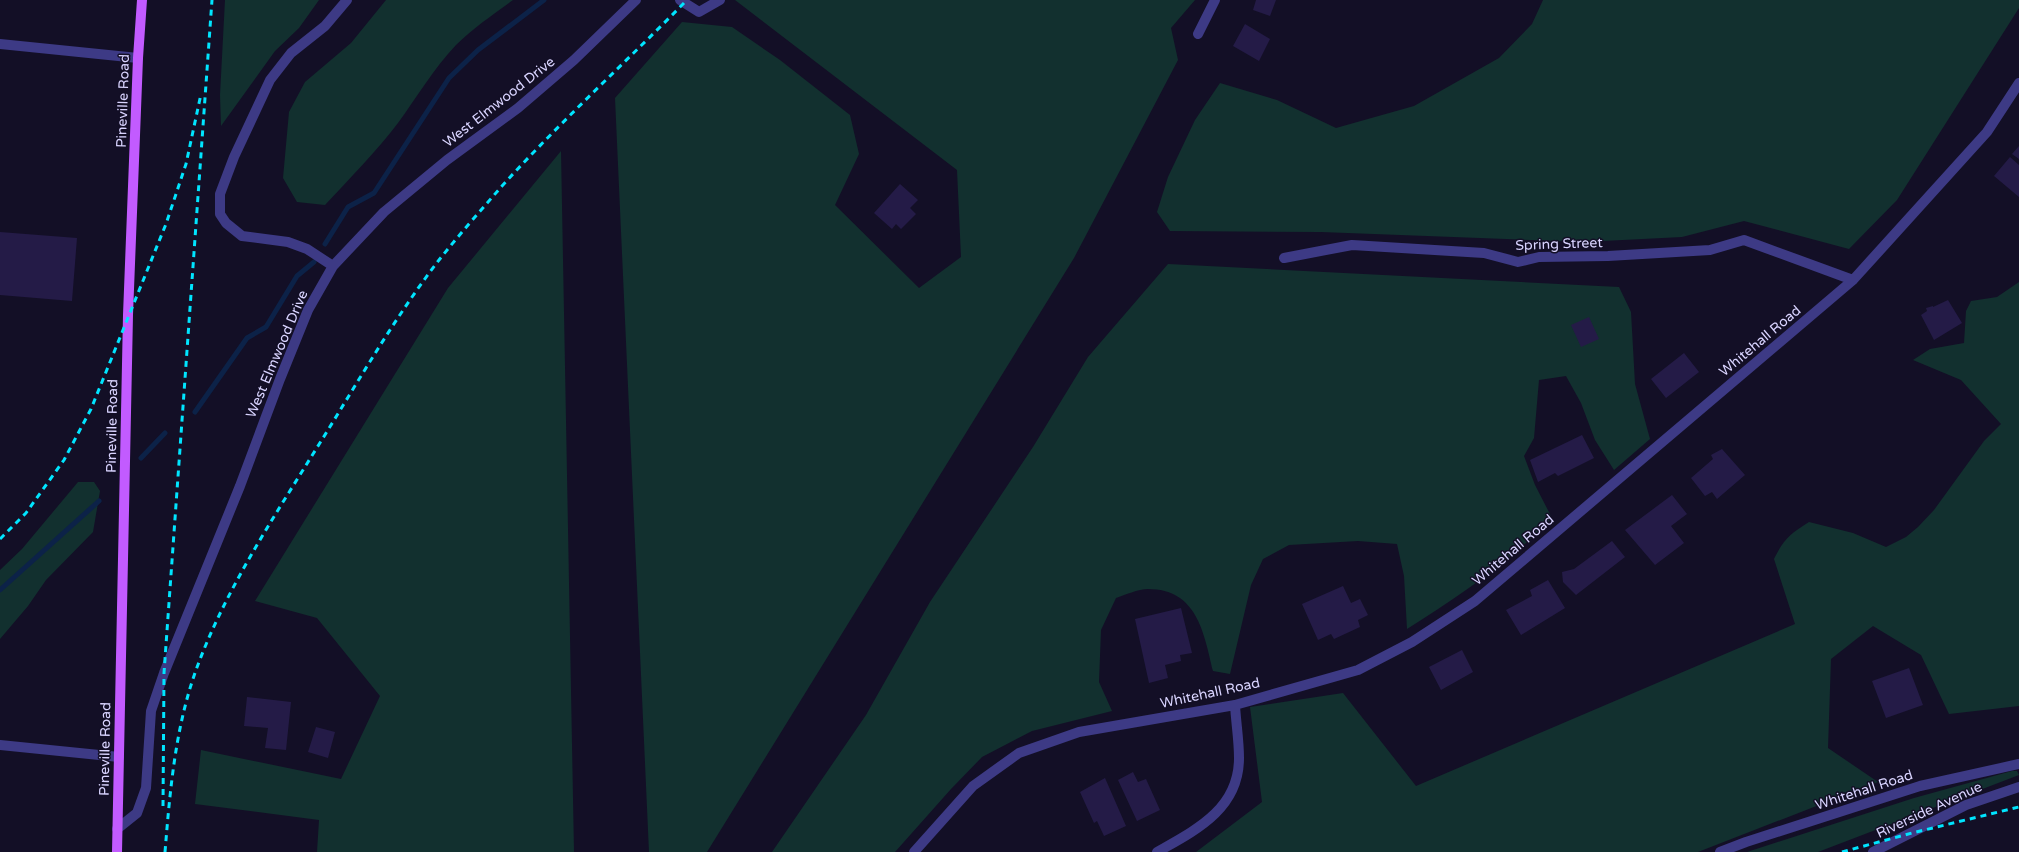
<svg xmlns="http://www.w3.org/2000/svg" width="2019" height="852" font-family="'Varela Round',sans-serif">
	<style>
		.green { fill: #12302f }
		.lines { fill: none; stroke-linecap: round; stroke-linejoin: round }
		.stream { stroke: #0c2248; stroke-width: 5 }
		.building { fill: #241b47 }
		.minor { stroke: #3d3a85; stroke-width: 10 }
		.major { stroke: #c25bff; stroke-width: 10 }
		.rail { stroke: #00e5ff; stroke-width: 3; stroke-dasharray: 6 5; stroke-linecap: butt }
		.labels { text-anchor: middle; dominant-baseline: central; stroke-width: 3; stroke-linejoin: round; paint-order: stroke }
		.street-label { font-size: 14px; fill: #d9d4ff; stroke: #130f26 }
	</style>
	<rect width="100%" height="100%" fill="#130f26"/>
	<path class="green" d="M225 0H319L299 28 275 51 221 126 220 95Z
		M386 0H513C494 14 473 28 456 45 434 68 417 97 398 123 376 152 350 178 325 205L297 202 283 178 289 112 305 82 351 43Z
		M735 0H1195L1171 28 1178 60 1074 258 707 852H649L615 98 682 22 732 27 780 60 850 115 859 154 835 205 919 288 961 257 957 170Z
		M1543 0H2019V8L1897 200 1849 249 1744 221 1682 237 1583 242 1321 232 1170 231 1157 212 1168 177 1195 120 1220 83 1277 100 1336 128 1414 106 1499 58 1532 24Z
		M561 151 574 852H317L319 820 195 804 201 750 341 779 380 696 317 618 255 601 448 288Z
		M1168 264 1619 287 1631 312 1635 384 1650 439 1614 470 1595 440 1581 403 1566 376 1539 380 1534 438 1524 456 1535 485 1552 518C1510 562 1458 597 1407 629L1404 576 1397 544 1358 541 1289 545 1263 559 1251 585 1230 674 1213 671C1204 633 1197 589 1148 589 1138 589 1125 595 1116 598L1101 630 1099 682 1112 711 1032 731 982 757 951 789 895 852H772L866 715 930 602 1033 447 1088 357Z
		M2019 282V706L1949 714 1921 655 1873 626 1831 659 1828 748 1878 782 1698 852H1196L1262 802 1250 707 1343 693 1416 786 1795 624 1774 559C1783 540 1791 533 1809 522L1853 533 1886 547 1906 537 1918 527 1934 510 1984 441 2001 424 1961 380 1913 360 1930 349 1964 343 1966 311 1971 301 1997 297Z
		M78 482H94L100 491 93 532 46 580 28 606 0 639V570L22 549Z
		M2012 771H2017L2019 775 1818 852H1747L1914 798Z"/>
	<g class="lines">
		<path class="stream" d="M325 244 348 207 374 193 449 78 478 50 544 0
			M195 412 247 338 266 327 297 276 314 262
			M141 458 165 433
			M0 590 99 501"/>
	</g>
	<path class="building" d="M1256 0H1276L1270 16 1253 10Z
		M1245 24 1270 39 1259 61 1233 46Z
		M2019 146V159L2012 154Z
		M2010 157 2019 165V197L1994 176Z
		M900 184 918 200 910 208 916 214 901 229 896 224 892 229 874 213Z
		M0 232 77 238 72 301 0 295Z
		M1948 300 1962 323 1934 340 1921 315 1927 311 1926 308 1933 306V307Z
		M1589 317 1599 339 1581 347 1571 325Z
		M1684 353 1699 372 1666 398 1651 379Z
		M1582 435 1594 458 1558 476 1555 473 1538 482 1530 460Z
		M1722 449 1745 475 1717 499 1712 492 1705 496 1691 478 1713 459 1711 455Z
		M1672 495 1687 514 1671 526 1684 543 1655 565 1625 530Z
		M1612 541 1625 557 1576 595 1563 582 1562 572 1574 569Z
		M1548 580 1565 608 1521 635 1506 610 1532 596 1530 590Z
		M1343 586 1351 603 1360 599 1368 615 1358 620 1360 627 1334 639 1331 634 1318 640 1302 604Z
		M1181 608 1192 653 1180 655 1181 661 1165 665 1168 678 1149 683 1135 619Z
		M1462 650 1473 672 1441 690 1429 667Z
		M1909 668 1923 705 1886 718 1872 681Z
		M247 697 291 702 286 750 265 748 268 728 244 726Z
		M316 727 335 732 328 758 308 752Z
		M1133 772 1138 782 1146 779 1160 810 1137 821 1118 780Z
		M1105 778 1126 826 1104 836 1097 821 1094 823 1080 792Z"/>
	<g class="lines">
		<path class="minor" d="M680 0 699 12 720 0
			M1198 34 1215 0
			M0 44 138 58
			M1284 258 1352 245 1484 253 1518 262 1539 257 1608 256 1710 250 1744 240 1853 280
			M333 266 307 249 288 242 242 236 226 223 220 214V194L234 157 270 80 291 53 325 26 347 0
			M0 745 119 757
			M117 829 137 813 146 788 151 711 164 673 240 486 280 379 308 310 333 266 384 212 447 160 518 108 574 60 636 0
			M914 852 973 786 1019 753 1079 732 1235 705 1358 670 1412 642 1475 601 1853 280 1987 132 2019 83
			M1157 852C1196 830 1239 809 1239 758 1239 740 1236 723 1235 705
			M1720 852 1746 842 1920 786 2019 764
			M1873 852 1966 805 2019 787"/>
		<path class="major" d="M117 852 128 315 138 58 142 0"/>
		<path class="rail" d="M0 539 26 513 64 460 91 409 166 224 186 164 201 94
			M163 806 164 673 212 0
			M165 852C170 791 175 729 196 670 224 593 270 523 313 454 354 389 392 321 439 260 459 235 481 210 502 186 561 121 626 62 687 0
			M1842 852 1912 833 2019 807"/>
	</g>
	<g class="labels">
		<g class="street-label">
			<text transform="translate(123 101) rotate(-88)">Pineville Road</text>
			<text transform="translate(499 102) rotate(-38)">West Elmwood Drive</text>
			<text transform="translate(1559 244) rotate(-2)">Spring Street</text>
			<text transform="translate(1760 341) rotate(-40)">Whitehall Road</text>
			<text transform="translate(277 354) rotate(-67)">West Elmwood Drive</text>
			<text transform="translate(112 426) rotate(-89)">Pineville Road</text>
			<text transform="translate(1513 550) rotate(-40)">Whitehall Road</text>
			<text transform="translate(1210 693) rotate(-12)">Whitehall Road</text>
			<text transform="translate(105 749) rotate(-89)">Pineville Road</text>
			<text transform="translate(1864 790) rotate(-18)">Whitehall Road</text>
			<text transform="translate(1929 810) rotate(-25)">Riverside Avenue</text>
		</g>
	</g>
</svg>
